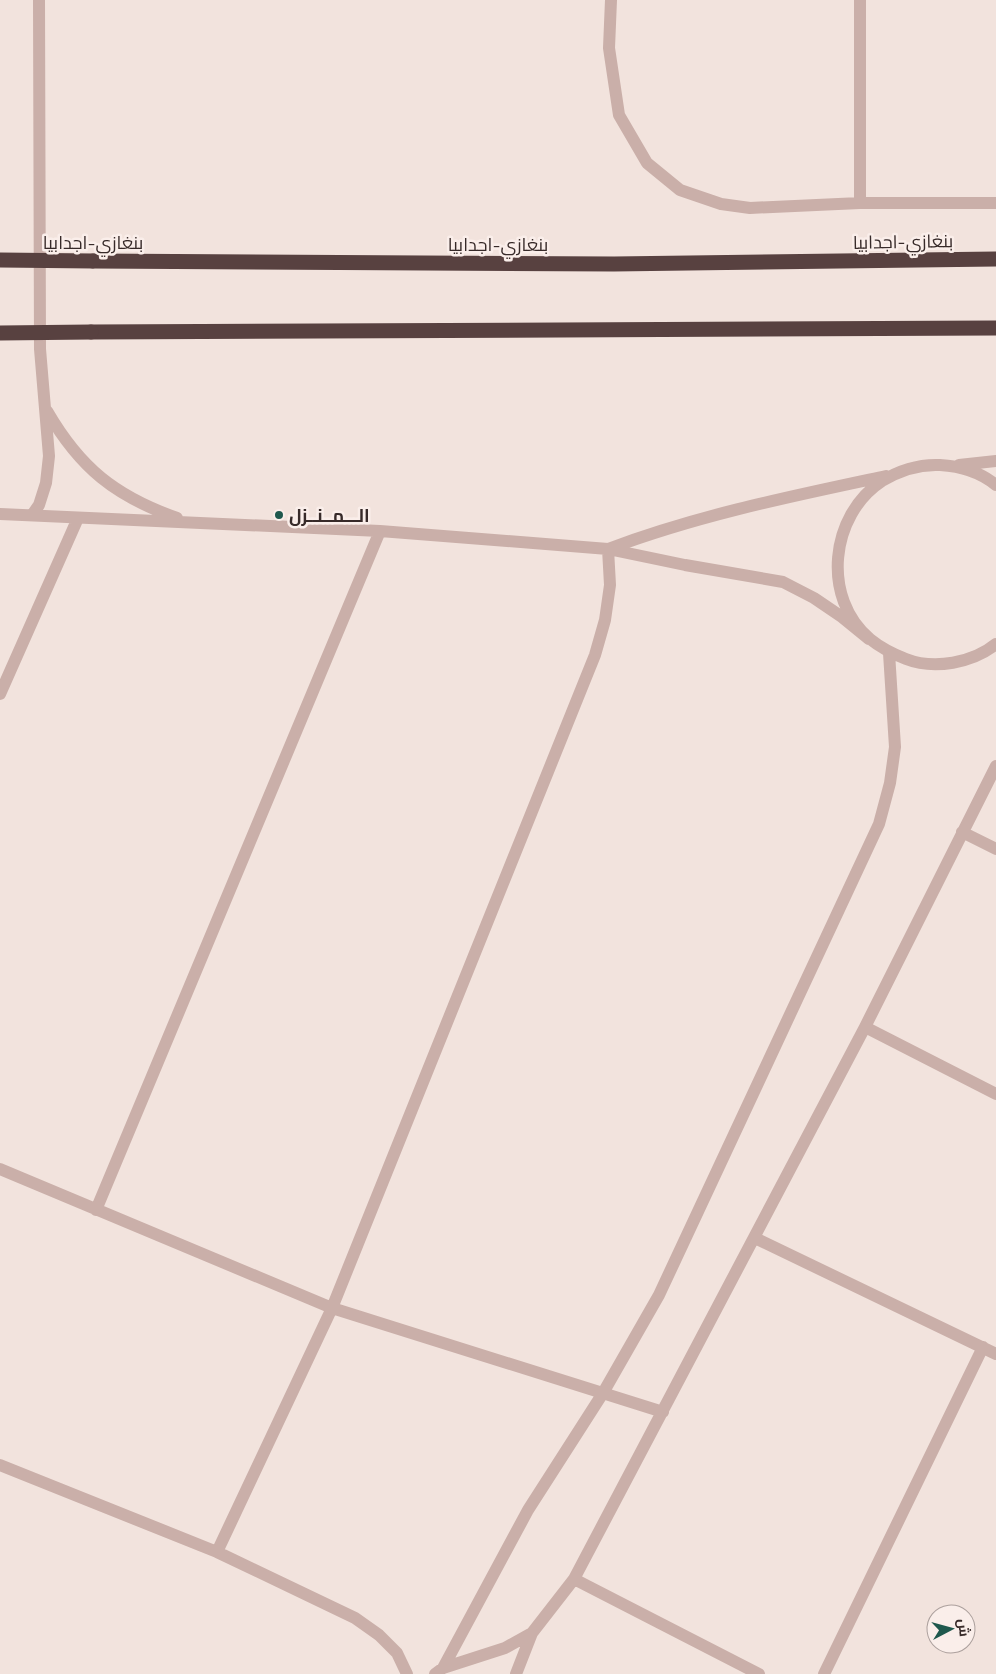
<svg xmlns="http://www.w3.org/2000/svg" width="996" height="1674" font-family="'Exo 2',Cairo,sans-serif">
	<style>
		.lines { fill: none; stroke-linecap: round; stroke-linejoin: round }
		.minor { stroke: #caafa9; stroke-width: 12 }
		.highway { stroke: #584140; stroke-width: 15 }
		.highway-bridge { stroke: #584140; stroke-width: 15 }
		.poi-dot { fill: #1f584d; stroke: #faeeea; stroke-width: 2 }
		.labels { text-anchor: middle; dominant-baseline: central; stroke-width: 5; stroke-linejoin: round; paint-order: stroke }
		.street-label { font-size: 18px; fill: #372a29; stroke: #faeeea }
		.poi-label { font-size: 18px; font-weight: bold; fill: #372a29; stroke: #faeeea; text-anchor: start }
	</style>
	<rect width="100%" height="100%" fill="#f2e3dd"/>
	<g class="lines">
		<path class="minor" d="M611 0 609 48 619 115 647 163 680 190 721 204 750 208 860 203H996
			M860 203V0
			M47 411C80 468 115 496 177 518
			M959 465 996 461
			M996 485C980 472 959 466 940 465 919 464 900 470 882 481 830 515 821 598 870 639 881 648 893 654 906 659 934 670 973 663 996 644
			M0 514 380 531 608 549 685 565 783 582 814 598 842 617 869 639
			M32 515 39 505 46 483 49 456 40 349 39 0
			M608 549C698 515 792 496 886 476
			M0 694 78 518
			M962 832 996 849
			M865 1027 996 1094
			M0 1169 332 1308 663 1412
			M96 1210 380 531
			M755 1238 996 1354
			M0 1465 217 1552 355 1618 379 1635 397 1653 407 1674
			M217 1552 332 1308 595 655 605 620 610 585 608 549
			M574 1579 759 1674
			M443 1668 528 1510 603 1393 659 1295 879 824 890 783 895 747 889 653
			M435 1674 443 1668 505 1648 532 1633 574 1579 865 1027 996 766
			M516 1674 532 1633
			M824 1674 983 1347"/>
		<path class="highway" d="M93 261 614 264 996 259
			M91 332 996 328"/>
		<path class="highway-bridge" d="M0 260 93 261
			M0 333 91 332"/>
	</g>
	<circle class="poi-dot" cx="279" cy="515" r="5"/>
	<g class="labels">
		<g class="street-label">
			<text transform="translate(903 241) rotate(-1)">بنغازي-اجدابيا</text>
			<text x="93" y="242">بنغازي-اجدابيا</text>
			<text x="498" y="244">بنغازي-اجدابيا</text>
		</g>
		<g class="poi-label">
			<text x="289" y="515">الـــمــنــزل</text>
		</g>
	</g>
	<g transform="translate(951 1629) rotate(84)"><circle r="24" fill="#faeeea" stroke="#aca09d"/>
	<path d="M0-4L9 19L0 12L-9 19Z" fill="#1f584d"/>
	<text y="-8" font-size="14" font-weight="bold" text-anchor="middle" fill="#372a29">ش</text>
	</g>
</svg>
